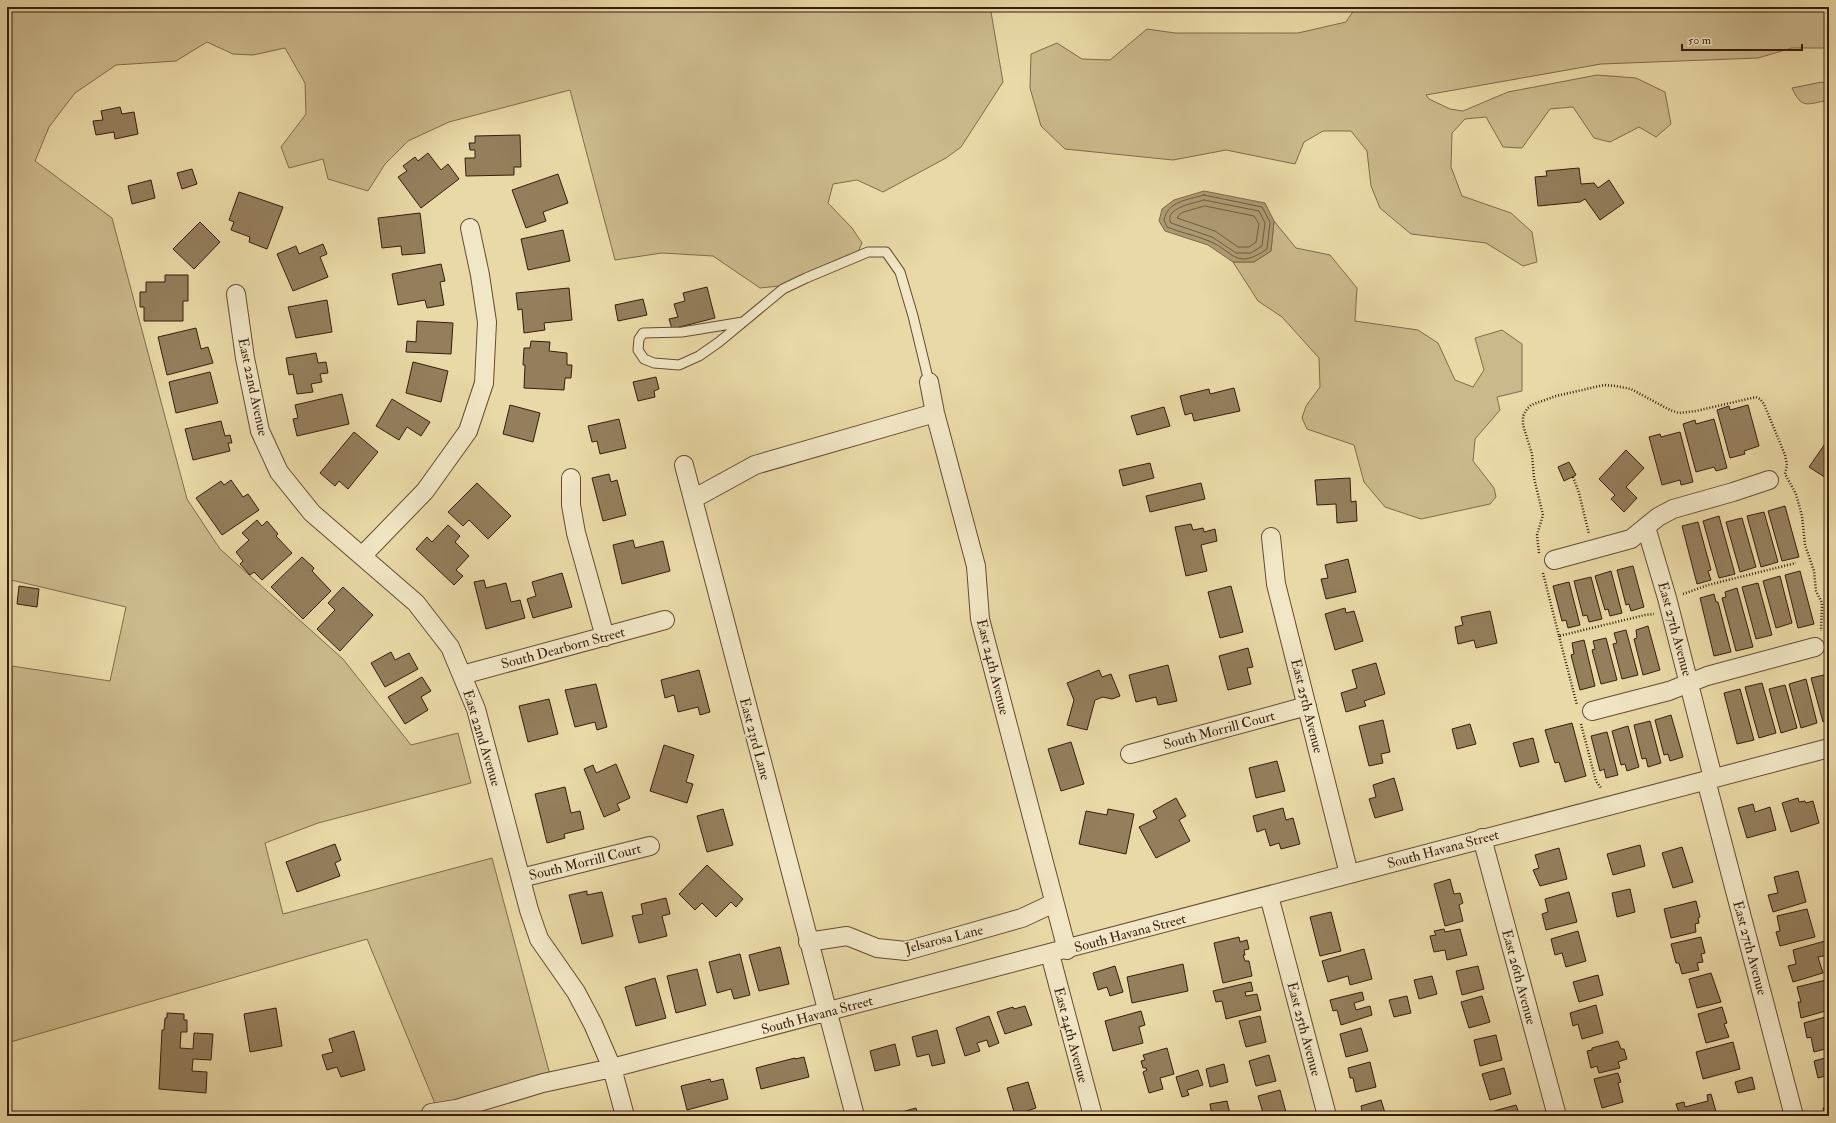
<svg xmlns="http://www.w3.org/2000/svg" width="1836" height="1123" font-family="'IM FELL Double Pica',serif">
	<style>
		.green { fill: #cbb98c; stroke: #826a4c }
		.water { fill: #ad9971; stroke: #7e6748 }
		.lines { fill: none; stroke-linecap: round; stroke-linejoin: round }
		.shore { stroke: #725a3e; stroke-width: 1 }
		.building { fill: #947e5c; stroke: #381c0b }
		.lane-casing { stroke: #644b32; stroke-width: 11 }
		.street-casing { stroke: #644b32; stroke-width: 20 }
		.path { stroke: #381c0b; stroke-width: 2.5; stroke-dasharray: 1 2; stroke-linecap: butt }
		.lane { stroke: #f1e6c5; stroke-width: 9 }
		.street { stroke: #f1e6c5; stroke-width: 18 }
		.labels { text-anchor: middle; dominant-baseline: central; stroke-width: 3; stroke-linejoin: round; paint-order: stroke }
		.street-label { font-size: 14px; fill: #381c0b; stroke: #f1e6c5 }
	</style>
	<rect width="100%" height="100%" fill="#e9d9a6"/>
	<filter id="stains"><feTurbulence type="fractalNoise" baseFrequency=".005" numOctaves="4"/><feColorMatrix values="0 0 0 0 .2 0 0 0 0 .09 0 0 0 0 .02 0 0 0 .5 -.17"/></filter>
	<radialGradient id="worn" r=".72"><stop offset=".6" stop-color="#630" stop-opacity="0"/><stop offset="1" stop-color="#630" stop-opacity=".3"/></radialGradient>
	<path class="green" d="M7 7H993L991 12 1003 82 961 147 946 158 883 192 857 180 833 184 828 203 852 228 862 243 858 252 780 286 760 288 713 256 662 253 615 260 570 90 449 122 408 141 385 164 368 191 328 179 323 159 289 168 281 147 306 114 305 83 285 48 253 55 233 54 207 42 176 61 116 65 75 93 49 127 35 161 112 218 187 499 220 549 343 659 411 745 458 733 471 783 318 823 265 843 283 914 492 858 550 1075 436 1106 367 939 7 1043V843L12 823V666L110 681 126 607 7 579Z
		M1356 7H1426L1432 11 1447 7H1719L1738 12 1758 7H1829V48H1792L1758 58 1601 64 1426 95 1429 99 1450 109 1463 111 1508 92 1597 75 1636 78 1665 92 1671 124 1656 137 1639 127 1610 142 1594 138 1573 107 1550 109 1522 148 1503 147 1486 117 1465 119 1452 133 1451 167 1462 196 1511 213 1532 232 1537 262 1523 266 1486 243 1411 234 1380 208 1371 186 1367 151 1351 131H1323L1304 142 1295 164 1226 150 1173 160 1065 149 1041 126 1030 88 1031 54 1057 43 1082 59 1110 60 1147 29 1175 33H1298L1346 22Z
		M1822 82 1829 84V100C1807 104 1802 110 1792 88Z
		M1274 221 1296 248 1330 255 1357 288 1355 321 1418 330 1438 343 1455 380 1473 387 1484 370 1475 338 1502 330 1522 344V391L1497 397 1500 410 1475 439 1473 461 1494 488 1496 497 1490 504 1421 519 1385 507 1364 482 1354 445 1307 429 1302 418 1306 406 1320 387 1319 358 1282 317 1258 301 1233 262H1254L1271 251Z"/>
	<path class="water" d="M1204 191 1265 203 1274 221 1271 251 1254 262H1233L1208 245 1165 231 1159 221 1162 209 1174 200Z"/>
	<g class="lines">
		<path class="shore" d="M1204 195 1262 207 1270 222 1267 249C1235 271 1234 251 1209 241 1195 235 1181 233 1167 227L1164 220C1168 201 1187 200 1204 195Z
			M1204 200 1259 211 1265 223 1262 246 1251 253H1236L1212 237 1171 223C1163 208 1195 203 1204 200Z
			M1205 206 1254 216 1259 224 1256 242 1249 247H1238L1215 231 1177 218 1181 213Z"/>
	</g>
	<path class="building" d="M120 107 122 114 134 112 138 134 115 139 114 132 96 135 93 121 103 120 101 111Z
		M520 135 521 167H514V175L466 176 465 158H475V150H470L469 143H475V136Z
		M428 153 441 170 448 164 459 179 421 208 398 177 407 171 403 166 415 157 418 161Z
		M1579 168 1581 184 1594 183 1598 188 1609 180 1624 203 1600 220 1585 199 1580 202 1538 206 1535 177 1547 176 1546 171Z
		M192 169 197 184 182 189 177 173Z
		M558 174 568 203 543 212 546 221 526 228 512 190Z
		M151 180 155 198 132 204 128 186Z
		M239 192 283 207 267 249 249 242 250 237 231 230 234 222 229 220Z
		M420 213 425 253 402 255 401 246 382 248 378 218Z
		M200 222 220 242 194 269 173 249Z
		M563 230 570 261 528 270 521 239Z
		M323 244 327 254 320 257 328 277 293 291 277 254 296 246 299 254Z
		M441 264 445 281 440 282 444 305 427 308 425 300 398 305 392 274Z
		M165 275H188V301H183V321H144V307H140V292H146V282H165Z
		M707 287 715 318 672 329 669 319 678 317 674 304 685 301 683 293Z
		M569 288 572 320 544 323 545 330 524 333 522 309 518 310 516 293Z
		M643 299 647 315 618 321 615 305Z
		M327 300 332 332 296 338 288 307Z
		M417 321 453 323 451 354 406 352 407 341 416 342Z
		M196 328 201 349 208 347 213 363 167 375 158 337Z
		M531 341 550 342 549 351 567 353V365H572L571 378H565L564 390 524 388 525 365H523L524 348H530Z
		M316 353 318 363 326 362 328 373 320 374 322 382 311 384 313 392 297 394 293 374 289 375 286 358Z
		M413 362 448 371 441 402 406 393Z
		M210 372 218 403 176 413 169 382Z
		M656 377 659 389 654 391 655 397 638 401 633 382Z
		M1234 388 1240 411 1194 421 1192 413 1185 415 1180 396 1209 389 1210 394Z
		M342 394 349 424 297 436 293 419 298 418 295 405Z
		M392 399 430 422 421 436 407 427 399 440 376 426Z
		M510 405 540 413 533 442 503 434Z
		M1748 405 1759 446 1744 451 1745 454 1730 458 1717 410 1729 406 1730 410Z
		M1164 407 1170 426 1137 435 1131 416Z
		M619 419 626 448 600 454 597 441 592 442 588 426Z
		M1714 419 1727 468 1716 471 1714 467 1696 472 1683 424 1695 420 1696 424Z
		M221 421 225 436 230 435 232 443H228L230 451 193 460 185 429Z
		M354 432 378 452 348 489 339 481 335 486 320 473Z
		M1680 432 1693 482 1681 485 1680 480 1662 485 1649 437 1660 434 1661 437Z
		M1829 438V480L1809 467Z
		M1626 450 1644 468 1626 487 1637 498 1624 512 1611 499 1615 495 1599 479Z
		M1569 462 1576 475 1564 481 1558 467Z
		M1150 463 1154 478 1123 486 1119 470Z
		M609 474 611 482 617 480 626 515 603 521 592 478Z
		M1350 478 1351 502 1356 501 1357 521 1337 523 1336 504 1317 505 1315 480Z
		M231 480 243 497 248 494 259 510 222 535 196 498 221 481 224 485Z
		M477 483 511 516 488 539 469 520 463 526 448 512Z
		M1201 483 1205 499 1150 512 1146 496Z
		M1785 506 1799 557 1782 561 1768 511Z
		M1764 512 1778 562 1761 567 1747 516Z
		M1719 516 1735 574 1719 578 1703 521Z
		M1742 518 1756 567 1740 572 1726 522Z
		M257 520 262 526 267 521 278 534 276 536 292 553 262 580 254 572 250 575 240 564 243 561 236 552 249 540 242 533Z
		M1698 522 1711 570 1708 571 1711 580 1697 584 1682 526Z
		M1191 524 1193 530 1203 528 1204 532 1215 529 1217 541 1201 545 1207 571 1186 576 1175 527Z
		M448 525 460 536 455 542 469 556 456 570 463 576 454 585 416 549 427 537 432 542Z
		M633 540 635 548 663 541 670 571 622 584 613 545Z
		M302 557 314 568 312 571 331 591 303 619 271 587Z
		M1348 559 1356 592 1326 599 1321 579 1328 578 1325 565Z
		M1633 566 1644 607 1631 611 1629 604 1626 605 1617 570Z
		M1611 571 1622 613 1610 616 1608 609 1605 610 1595 576Z
		M1800 571 1814 624 1798 628 1785 575Z
		M562 573 572 607 533 618 527 599 536 596 532 582Z
		M1780 576 1792 623 1776 628 1763 581Z
		M1591 577 1602 619 1589 622 1587 615 1583 616 1574 581Z
		M484 580 486 588 506 583 511 602 520 600 525 618 486 629 474 582Z
		M1569 582 1580 625 1568 628 1566 620 1562 621 1553 586Z
		M1758 583 1772 635 1756 639 1742 587Z
		M19 586 39 589 37 607 17 604Z
		M1231 586 1243 632 1220 638 1208 592Z
		M343 587 373 615 340 651 317 629 335 610 328 603Z
		M1737 588 1753 647 1736 651 1722 598 1726 597 1725 592Z
		M1714 594 1716 602H1718L1731 652 1714 656 1700 598Z
		M1345 608 1346 613 1354 611 1363 641 1335 650 1325 614Z
		M1490 611 1497 643 1476 648 1474 640 1458 644 1455 627 1463 625 1461 617Z
		M1648 626 1660 670 1643 675 1634 639 1637 638 1636 630Z
		M1626 630 1638 675 1622 679 1613 644 1617 643 1614 633Z
		M1606 638 1617 680 1601 684 1592 650 1595 649 1593 641Z
		M1584 640 1595 686 1580 690 1571 655 1574 654 1572 643Z
		M1248 648 1253 667 1247 668 1251 684 1228 690 1219 656Z
		M391 652 395 660 409 653 418 669 385 687 371 663Z
		M1376 663 1385 694 1364 701 1366 706 1346 712 1341 693 1357 688 1352 670Z
		M1168 665 1177 701 1158 705 1156 697 1136 702 1129 675Z
		M699 670 710 712 700 715 698 707 678 712 674 695 665 698 661 680Z
		M1099 670 1102 677 1111 674 1120 696 1112 699 1103 697 1095 700 1087 730 1067 725 1074 700 1067 683Z
		M1828 674 1829 721 1823 722 1811 678Z
		M422 677 431 691 421 697 428 710 405 724 388 697Z
		M1806 679 1817 723 1801 728 1789 684Z
		M1762 683 1776 733 1759 738 1745 687Z
		M596 684 607 727 597 730 595 722 575 727 565 690Z
		M1785 685 1797 728 1781 733 1769 689Z
		M1740 689 1754 740 1737 744 1724 693Z
		M549 699 558 734 528 742 519 706Z
		M1671 715 1683 757 1670 761 1668 754 1664 755 1655 720Z
		M1383 720 1390 752 1381 754 1383 763 1369 766 1359 726Z
		M1650 721 1661 763 1648 767 1646 758 1642 759 1634 725Z
		M1572 723 1586 776 1565 782 1559 762 1555 763 1545 730Z
		M1470 724 1476 744 1457 749 1452 729Z
		M1628 726 1639 767 1627 771 1625 764 1621 765 1612 731Z
		M1607 732 1618 775 1606 778 1604 769 1600 771 1591 736Z
		M1533 738 1539 762 1520 767 1513 743Z
		M1071 742 1084 784 1061 791 1048 749Z
		M664 745 694 755 686 782 693 784 687 803 650 791Z
		M1277 761 1285 791 1256 798 1249 768Z
		M616 764 630 798 617 804 620 810 604 817 584 769 593 765 596 773Z
		M1394 778 1403 810 1375 818 1369 799 1376 797 1373 785Z
		M565 787 571 813 580 811 584 829 564 834 565 838 547 843 535 794Z
		M1176 798 1186 816 1179 820 1190 841 1156 858 1139 827 1157 818 1153 811Z
		M1798 798 1799 802 1805 801 1806 803 1813 801 1819 823 1791 832 1782 803Z
		M1753 804 1755 812 1770 807 1776 830 1747 838 1738 808Z
		M1283 808 1286 820 1293 818 1300 844 1281 849 1279 843 1270 846 1265 829 1257 832 1253 816Z
		M723 809 733 845 707 852 697 816Z
		M1108 809 1134 814 1126 854 1079 844 1086 811 1107 815Z
		M335 844 341 860 335 863 340 876 297 892 286 862Z
		M1640 845 1645 866 1613 875 1607 854Z
		M1682 847 1693 882 1673 888 1662 853Z
		M1559 848 1567 879 1540 886 1533 870 1539 868 1535 855Z
		M707 865 743 899 736 907 731 902 716 917 702 903 695 910 679 894Z
		M1798 871 1806 902 1773 912 1768 895 1778 893 1774 877Z
		M1450 879 1454 894 1460 893 1463 903 1459 905 1463 921 1445 926 1434 884Z
		M1630 889 1635 912 1617 917 1612 893Z
		M587 891V895L602 892 613 936 582 944 569 895Z
		M1569 892 1577 922 1546 930 1542 914 1548 912 1545 899Z
		M666 898 670 914 662 916 667 936 639 943 632 916 643 914 641 904Z
		M1696 901 1700 917 1698 918 1699 923 1695 924 1696 932 1671 938 1664 909Z
		M1807 909 1815 937 1780 946 1776 932 1780 931 1777 916Z
		M1331 912 1341 951 1320 956 1310 917Z
		M1444 929 1445 932 1460 929 1467 955 1447 960 1445 950 1434 952 1430 936 1436 935 1434 931Z
		M1578 931 1586 961 1566 967 1562 953 1555 955 1551 939Z
		M1239 937 1240 942 1247 940 1249 949 1244 950 1245 955H1243L1245 961H1249L1252 976 1223 983 1214 943Z
		M1701 937 1705 953 1701 954 1703 962 1697 963 1699 970 1682 974 1679 963H1676L1671 944Z
		M1825 941 1828 955 1818 957 1823 973 1793 982 1788 966 1796 964 1793 950Z
		M780 947 789 984 759 991 749 955Z
		M1364 949 1372 979 1350 985 1348 976 1328 982 1322 961Z
		M740 954 750 995 734 999 731 989 717 993 709 962Z
		M1183 964 1188 991 1132 1003 1127 977Z
		M1115 966 1123 992 1110 996 1107 987 1098 990 1093 973Z
		M1478 966 1484 989 1462 995 1456 971Z
		M697 969 706 1005 676 1013 667 976Z
		M1711 973 1721 1002 1697 1008 1689 979Z
		M1598 975 1603 995 1579 1002 1573 982Z
		M1432 976 1437 994 1419 999 1414 980Z
		M655 978 666 1018 636 1026 625 987Z
		M1826 980 1829 990V1010L1801 1018 1798 1002H1801L1797 987Z
		M1251 982 1253 991 1245 992 1246 996 1257 994 1261 1010 1226 1019 1222 1001 1216 1002 1213 991Z
		M1362 992 1364 1000 1354 1003 1356 1010 1370 1006 1372 1015 1341 1025 1337 1010 1333 1011 1330 1000Z
		M1407 996 1411 1013 1394 1017 1389 1000Z
		M1482 996 1490 1022 1469 1028 1461 1002Z
		M1596 1005 1603 1033 1582 1039 1578 1024 1573 1026 1570 1013Z
		M1025 1006 1032 1025 1005 1034 997 1012 1013 1007 1014 1009Z
		M1722 1007 1727 1023 1724 1024 1729 1037 1706 1043 1698 1014Z
		M276 1008 282 1046 250 1052 244 1014Z
		M1141 1011 1145 1025 1139 1027 1143 1043 1113 1051 1105 1021Z
		M167 1013 184 1014V1020H187V1032H181L180 1048 193 1049 194 1033 213 1034 211 1060 193 1059 192 1071 207 1072 206 1093 159 1089 162 1030H164L165 1018H167Z
		M989 1016 999 1043 989 1047 987 1040 977 1043 980 1051 965 1056 956 1028Z
		M1260 1016 1266 1042 1246 1047 1239 1021Z
		M1829 1016V1048L1814 1052 1811 1037 1807 1038 1804 1023Z
		M1361 1028 1368 1051 1346 1057 1340 1034Z
		M937 1030 945 1063 932 1066 929 1054 917 1057 912 1037Z
		M354 1031 365 1070 341 1077 337 1067 327 1070 322 1055 333 1052 329 1039Z
		M1496 1035 1502 1060 1480 1066 1474 1040Z
		M1618 1041 1621 1049H1624L1627 1059 1618 1062 1620 1068 1599 1073 1597 1066 1591 1068 1587 1051 1592 1050V1048Z
		M1733 1042 1740 1069 1703 1079 1696 1052Z
		M895 1044 900 1065 875 1071 870 1051Z
		M1167 1048 1174 1074 1160 1078 1163 1089 1149 1093 1143 1072 1147 1070 1146 1068H1143L1141 1061 1145 1060 1143 1055Z
		M1269 1055 1276 1081 1256 1086 1249 1061Z
		M804 1057 809 1077 761 1089 756 1068 795 1058V1059Z
		M1829 1057V1085L1827 1086 1825 1076 1818 1078 1814 1061Z
		M1370 1062 1376 1087 1356 1092 1353 1078H1350L1348 1068Z
		M1224 1064 1228 1082 1210 1087 1206 1069Z
		M1504 1068 1511 1094 1490 1100 1482 1074Z
		M1198 1070 1203 1085 1187 1090 1189 1095 1182 1097 1176 1077Z
		M1618 1073 1621 1082 1618 1083 1623 1102 1602 1108 1594 1079Z
		M1752 1077 1755 1089 1738 1093 1735 1082Z
		M710 1079 711 1082 723 1079 728 1099 687 1110 681 1086Z
		M1028 1082 1036 1108 1015 1115 1007 1088Z
		M1280 1090 1287 1116H1264L1258 1096Z
		M1711 1094 1717 1115 1680 1116 1676 1104 1684 1102 1685 1107 1708 1101 1707 1095Z
		M1381 1100 1386 1116H1363L1361 1106Z
		M1827 1100H1829V1116H1825L1823 1108 1829 1107Z
		M1227 1101 1230 1114 1212 1116 1210 1104Z
		M1516 1105 1520 1116H1495L1494 1111Z
		M916 1108 918 1116H895L894 1114Z
		M1050 1112 1051 1116H1039V1115Z
		M1466 1113 1467 1116H1452Z"/>
	<g class="lines">
		<defs>
			<path id="lane" d="M743 322 682 332 643 333 639 339 638 350 644 359 654 363 679 365 699 356 719 342 783 289 806 278 868 252H886L900 272 913 316 929 382"/>
			<path id="street" d="M236 294 245 358 260 431 279 472 312 513 416 603 450 647 476 709 529 910 539 939 576 992 593 1024 612 1068 625 1116
				M929 382 935 413 976 566 980 619 1067 950
				M684 465 855 1116
				M571 478V505L576 533 605 637
				M693 499 755 465 935 413
				M1646 527 1667 598 1713 778
				M1271 537 1276 584 1349 874
				M362 556 425 491 468 431 484 383 487 322 480 275 470 228
				M1554 560 1631 539 1658 517 1673 509 1733 492 1769 480
				M462 675 665 620
				M1592 711 1669 691 1707 676 1815 647
				M1130 754 1307 706
				M1706 780 1794 1116
				M1482 838 1557 1116
				M521 878 650 846
				M1269 896 1327 1116
				M808 942 847 936 877 948 906 951 1022 918 1054 903
				M1050 954 1093 1116
				M431 1113 456 1109 543 1083 612 1068C1018 963 1423 854 1829 748"/>
		</defs>
		<use href="#lane" class="lane-casing"/>
		<use href="#street" class="street-casing"/>
		<path class="path" d="M1573 477 1579 493 1589 534
			M1539 553 1537 535 1543 515 1534 478 1532 454 1523 425V416L1527 409 1531 405 1556 396 1604 385 1616 386 1631 389 1670 410 1679 413 1696 411 1756 397 1760 399 1764 404 1785 455 1787 465 1785 474 1796 494 1802 516 1805 545 1814 571 1816 591 1822 603 1821 631
			M1543 573 1559 636 1645 615 1654 614
			M1683 594 1708 585 1796 563
			M1559 636 1577 705
			M1581 724 1596 781 1601 788"/>
		<use href="#lane" class="lane"/>
		<use href="#street" class="street"/>
	</g>
	<g class="labels">
		<g class="street-label">
			<text transform="translate(253 387) rotate(78)">East 22nd Avenue</text>
			<text transform="translate(1675 629) rotate(75)">East 27th Avenue</text>
			<text transform="translate(563 648) rotate(-15)">South Dearborn Street</text>
			<text transform="translate(993 667) rotate(76)">East 24th Avenue</text>
			<text transform="translate(1307 706) rotate(76)">East 25th Avenue</text>
			<text transform="translate(1219 730) rotate(-15)">South Morrill Court</text>
			<text transform="translate(482 738) rotate(73)">East 22nd Avenue</text>
			<text transform="translate(755 739) rotate(75)">East 23rd Lane</text>
			<text transform="translate(1443 849) rotate(-15)">South Havana Street</text>
			<text transform="translate(585 862) rotate(-14)">South Morrill Court</text>
			<text transform="translate(1130 933) rotate(-15)">South Havana Street</text>
			<text transform="translate(944 939) rotate(-14)">Jelsarosa Lane</text>
			<text transform="translate(1750 948) rotate(75)">East 27th Avenue</text>
			<text transform="translate(1519 977) rotate(75)">East 26th Avenue</text>
			<text transform="translate(817 1015) rotate(-15)">South Havana Street</text>
			<text transform="translate(1304 1029) rotate(75)">East 25th Avenue</text>
			<text transform="translate(1071 1035) rotate(75)">East 24th Avenue</text>
		</g>
	</g>
	<rect width="1836" height="1123" fill="none" stroke="#e9d9a6" stroke-width="24"/>
	<rect x="8" y="8" width="1820" height="1107" fill="none" stroke="#381c0b" stroke-width="2"/>
	<rect x="12" y="12" width="1812" height="1099" fill="none" stroke="#381c0b"/>
	<path d="M1682 44v6h120v-6" fill="none" stroke="#381c0b" stroke-width="2"/>
	<text x="1688" y="44" font-size="12" fill="#381c0b" stroke="#f1e6c5" stroke-width="3" paint-order="stroke">50 m</text>
	<rect width="100%" height="100%" filter="url(#stains)"/>
	<rect width="100%" height="100%" fill="url(#worn)"/>
</svg>
